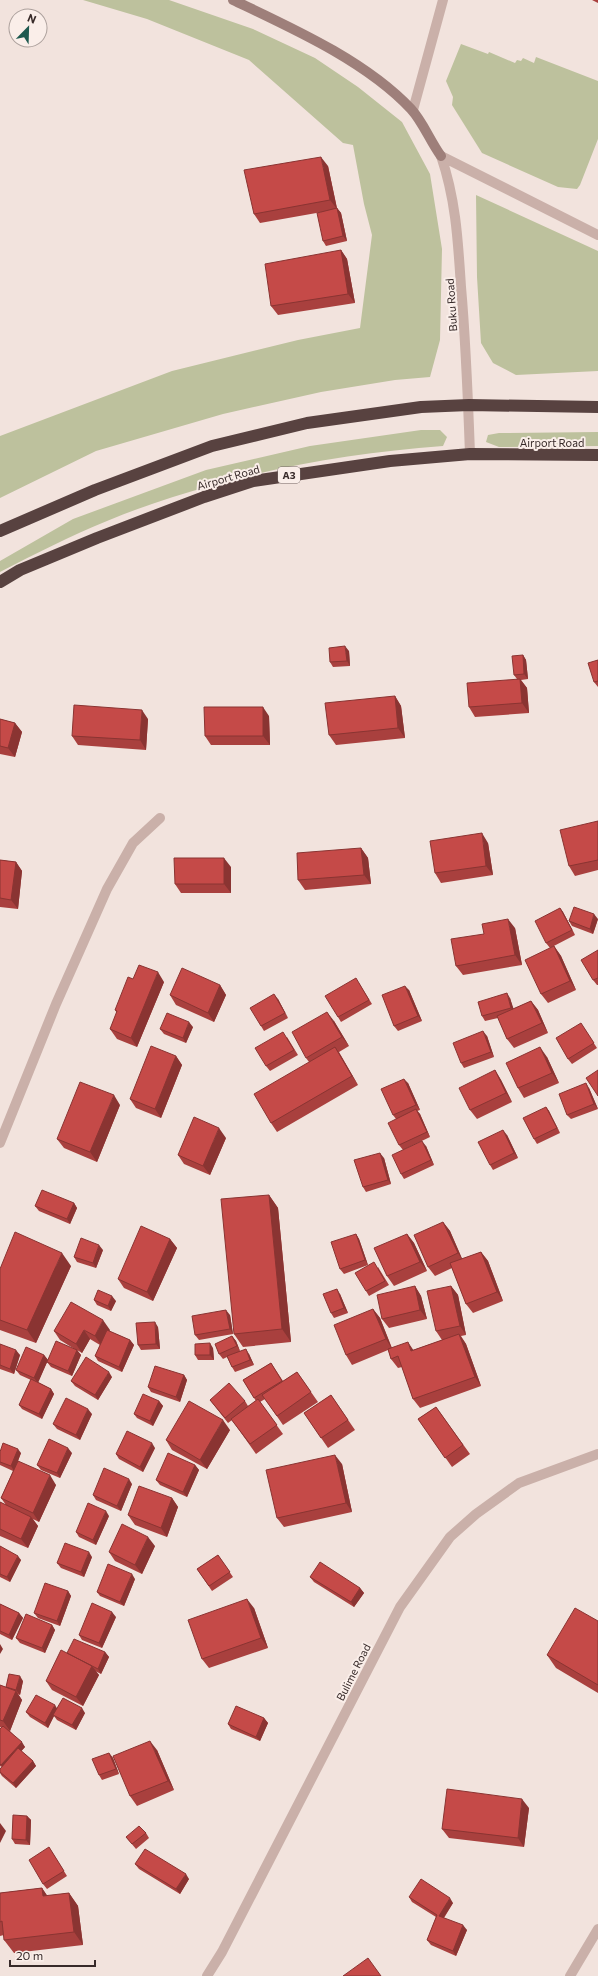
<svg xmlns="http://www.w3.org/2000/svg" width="598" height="1976" font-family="Commissioner,sans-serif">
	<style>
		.green { fill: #bdc19d }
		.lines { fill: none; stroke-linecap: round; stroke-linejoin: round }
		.street { stroke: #cab0a9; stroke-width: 10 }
		.secondary { stroke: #9e7f7a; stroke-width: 10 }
		.highway { stroke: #584240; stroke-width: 12 }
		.wall { fill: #a9403e }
		.shaded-wall { fill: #8a3432 }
		.building { fill: #c54a48; stroke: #8a3432 }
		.labels { text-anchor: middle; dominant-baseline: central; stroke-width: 4; stroke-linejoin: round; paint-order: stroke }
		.shield { fill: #faeee9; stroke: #726563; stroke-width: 1 }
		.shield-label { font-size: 10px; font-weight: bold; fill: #372a29 }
		.street-label { font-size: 11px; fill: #372a29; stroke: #faeee9 }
	</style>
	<rect width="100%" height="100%" fill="#f2e3dd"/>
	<path class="green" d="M83 0H169L253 29 315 58 358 87 402 122 430 174 442 249 440 340 430 377 395 380 321 392 223 414 96 451 0 498V436L172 371 298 340 360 328 372 235 364 204 353 145 343 143 249 60 147 19Z
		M461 44 488 54 489 52 515 63 517 60 521 61 523 58 534 63 536 57 598 81V139L580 185 577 189 558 187 482 153 452 105 453 97 446 81Z
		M476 195 598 251V371L516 375 493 363 481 343 477 277Z
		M421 430H440L447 437 443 446C363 452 287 464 210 486 175 496 140 507 107 521 70 536 35 554 0 572V561L73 519 206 470 310 446Z
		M598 432V446L499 447 486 442 488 435 499 433Z"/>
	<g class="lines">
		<path class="street" d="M413 110 443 0
			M441 156C456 200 458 241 461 287 466 343 468 399 470 454
			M441 156 598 235
			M0 1143 56 1004 107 889 133 843 160 818
			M207 1976 222 1952 400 1607 450 1537 476 1514 519 1483 598 1454
			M570 1976 598 1929"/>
		<path class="secondary" d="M233 0C292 28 366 61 411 109 423 122 430 141 441 156"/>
		<path class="highway" d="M0 531 95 490 212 446 307 423 421 407 469 405 598 407
			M0 582 20 570 97 538 204 497 253 481 390 461 470 454 598 455"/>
	</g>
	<path class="wall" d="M592 0H598V3Z
		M328 166 337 208 341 213 347 241 326 246 323 241 322 212 260 223 254 214Z
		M341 250 347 259 355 303 278 315 271 306Z
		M349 651 350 666 333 667 330 662Z
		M523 655 526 660 528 679 521 680 527 688 529 713 475 717 469 707 517 679 514 675Z
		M598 660V687L594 682Z
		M395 696 401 706 405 738 336 745 329 735Z
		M269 716 270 745H211L205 736Z
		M0 719 15 723 22 732 15 757 0 754Z
		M148 719 146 750 78 745 72 736Z
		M598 821V870L575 876 569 866Z
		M488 843 493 875 441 883 435 873Z
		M361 848 368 858 371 884 305 890 298 880Z
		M0 860 16 862 22 871 18 909 0 907Z
		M231 867V893H181L175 884Z
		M560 908 563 912 575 935 550 948 546 943Z
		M598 919 593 934 572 926 569 921Z
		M515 928 522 965 463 975 456 966 484 934Z
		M554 946 561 956 576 990 548 1003 541 994Z
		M598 950V985H597L593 980Z
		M133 979 164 982 137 1047 117 1039 110 1029 117 1013 115 1010Z
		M359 983 372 1004 341 1022 338 1017Z
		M220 985 226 995 214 1022 176 1005 170 995Z
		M409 990 422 1021 398 1031 394 1026Z
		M510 998 513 1009 531 1001 538 1010 548 1033 514 1048 507 1039 498 1018 485 1021 482 1016Z
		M278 999 288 1018 264 1031 261 1026Z
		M334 1021 349 1046 339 1052 358 1085 277 1132 271 1123 309 1062 306 1058Z
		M193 1027 186 1043 164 1034 160 1029Z
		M584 1028 597 1048 572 1064 568 1059Z
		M487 1036 494 1057 464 1068 461 1063Z
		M287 1037 298 1055 270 1071 266 1066Z
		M176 1056 182 1065 161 1118 136 1108 130 1099Z
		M547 1057 559 1083 524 1098 518 1088Z
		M495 1070 501 1080 512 1102 477 1119 470 1110Z
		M408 1083 420 1110 417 1111 420 1114 430 1137 403 1150 399 1145 396 1119 393 1115Z
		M589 1088 598 1109 571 1119 567 1115Z
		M120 1105 97 1162 64 1148 57 1139Z
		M546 1107 549 1111 560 1133 537 1144 534 1139Z
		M507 1135 518 1158 493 1170 490 1165Z
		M226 1138 210 1175 184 1164 178 1155Z
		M426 1146 434 1165 404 1179 401 1174Z
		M384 1158 391 1184 366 1192 363 1187Z
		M269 1195 278 1208 291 1342 243 1347 234 1334Z
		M74 1203 77 1208 70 1224 39 1211 35 1206Z
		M443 1222 450 1231 462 1259 481 1252 488 1261 503 1301 473 1313 466 1304 452 1268 435 1276 428 1267Z
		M356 1234 359 1239 368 1265 344 1274 340 1269Z
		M407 1234 414 1243 427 1271 394 1286 387 1276Z
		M170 1239 177 1248 153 1301 124 1288 118 1279Z
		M103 1250 96 1268 77 1262 74 1257Z
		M71 1266 36 1343 0 1330V1269Z
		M378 1267 389 1285 369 1296 366 1291Z
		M415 1286 421 1296 427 1319 389 1328 382 1319Z
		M451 1286 458 1295 466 1335 461 1336 466 1344 481 1386 420 1408 413 1399 402 1367 398 1368 391 1359 388 1350 352 1365 346 1355 373 1309 380 1318 392 1348 413 1350 445 1339 442 1340 436 1331Z
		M340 1294 348 1313 334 1318 331 1313Z
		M94 1300 116 1301 111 1311 97 1305Z
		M230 1315 233 1334 199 1340 195 1335Z
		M158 1327 160 1349 141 1350 138 1345Z
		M110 1330 109 1331 130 1340 134 1345 122 1372 98 1361 95 1356 100 1345 90 1339 82 1353 77 1350 81 1355 72 1376 51 1367 47 1362 76 1350 60 1340 54 1331Z
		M232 1336 236 1341 240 1351 249 1354 254 1365 235 1372 232 1367 227 1357 223 1359 219 1354Z
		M0 1344 20 1355 14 1374 0 1369Z
		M213 1348 214 1360H198L195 1355Z
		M44 1355 48 1360 38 1382 51 1389 54 1394 42 1419 22 1409 19 1405 31 1380 20 1375 16 1370Z
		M271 1363 283 1381 297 1372 318 1402 283 1425 265 1399 260 1402 283 1434 256 1454 232 1420 228 1423 210 1400 245 1401 248 1406 256 1401 243 1380Z
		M184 1375 187 1380 180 1402 151 1392 148 1387Z
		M112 1377 98 1400 75 1386 71 1381Z
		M331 1395 355 1430 328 1448 304 1413Z
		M159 1401 163 1406 153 1426 137 1418 134 1414Z
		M436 1407 470 1454 452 1467 418 1419Z
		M92 1414 80 1440 57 1429 53 1424Z
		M230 1430 207 1469 172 1450 166 1440Z
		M155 1448 143 1472 119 1459 116 1454Z
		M0 1452 21 1453 18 1461 56 1485 39 1522 33 1519 38 1526 28 1548 0 1536V1502L6 1505 1 1498 13 1471 0 1465Z
		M72 1453 60 1478 41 1470 37 1465Z
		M342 1464 352 1512 284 1527 277 1518Z
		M195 1465 199 1470 187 1497 160 1485 156 1480Z
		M132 1484 121 1511 96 1500 93 1495Z
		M172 1498 178 1507 167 1537 135 1525 128 1515Z
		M109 1516 96 1545 79 1537 76 1532Z
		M0 1546 21 1560 10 1582 0 1577Z
		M155 1546 142 1574 115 1561 109 1552Z
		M218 1555 233 1577 212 1591 197 1569Z
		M92 1557 84 1577 61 1568 57 1563Z
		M310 1577 360 1588 364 1593 354 1607 314 1582Z
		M135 1579 124 1606 100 1596 97 1592Z
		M68 1591 71 1596 60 1626 38 1618 34 1613Z
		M0 1604 19 1613 23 1618 12 1640 0 1634Z
		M254 1608 268 1648 209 1668 202 1659Z
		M116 1617 102 1648 82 1640 79 1635Z
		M598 1621V1693L556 1668 547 1655Z
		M52 1625 55 1630 45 1653 20 1643 16 1638Z
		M105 1652 109 1657 101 1674 95 1671 99 1675 83 1706 52 1690 46 1681 67 1653Z
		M23 1681 20 1695 18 1694 22 1700 10 1731 9 1730 25 1747 21 1751 33 1761 36 1766 16 1788 2 1776 0 1773V1769L2 1767 0 1766V1729L2 1728 0 1727V1685L6 1687Z
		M57 1708 85 1713 76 1730 57 1720 54 1716 48 1728 30 1717 26 1712Z
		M264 1718 268 1723 260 1741 231 1729 228 1724Z
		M157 1750 174 1790 137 1806 130 1796Z
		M109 1753 113 1758 119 1774 102 1780 99 1775Z
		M529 1808 524 1847 449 1838 442 1829Z
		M27 1816 31 1820 30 1845 15 1844 12 1839Z
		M146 1833 149 1838 136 1849 126 1837Z
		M49 1847 67 1876 47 1889 43 1884Z
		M135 1864 189 1879 180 1894 139 1869Z
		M42 1888 47 1896 69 1893 78 1906 83 1945 14 1953 4 1940V1935L0 1936V1893Z
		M409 1897 453 1903 444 1918 467 1930 456 1956 431 1945 427 1940 436 1917 412 1902Z"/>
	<path class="shaded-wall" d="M321 157 328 166 337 209 330 200Z
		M337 208 341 213 347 241 343 236Z
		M341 250 347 259 355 303 348 294Z
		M345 646 349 651 350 666 347 661Z
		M523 655 526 660 528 679 524 674Z
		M520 679 527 688 529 713 522 703Z
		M395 696 401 706 405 738 398 728Z
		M263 707 269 716 270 745 263 736Z
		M142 710 148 719 146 750 140 740Z
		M15 723 22 732 15 757 8 748Z
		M482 833 488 843 493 875 486 866Z
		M361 848 368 858 371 884 364 875Z
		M224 858 231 867V893L224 884Z
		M16 862 22 871 18 909 11 900Z
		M560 908 563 912 575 935 572 930Z
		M594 914 598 919 593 934 590 929Z
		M508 919 515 928 522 965 515 955Z
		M554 946 561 956 576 990 570 981Z
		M158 972 164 982 137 1047 131 1038Z
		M220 985 226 995 214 1022 208 1013Z
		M405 986 409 990 422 1021 418 1016Z
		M507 993 510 998 515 1013 511 1008Z
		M274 994 278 999 288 1018 285 1013Z
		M531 1001 538 1010 548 1033 542 1023Z
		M327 1012 334 1021 349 1046 342 1037Z
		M189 1022 193 1027 186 1043 183 1038Z
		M483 1031 487 1036 494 1057 491 1052Z
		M335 1047 341 1056 358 1085 352 1076Z
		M540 1047 547 1057 559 1083 552 1073Z
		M176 1056 182 1065 161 1118 155 1109Z
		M495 1070 501 1080 512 1102 506 1093Z
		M404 1079 408 1083 420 1110 416 1105Z
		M586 1083 589 1088 598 1109 594 1104Z
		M114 1095 120 1105 97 1162 90 1152Z
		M546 1107 549 1111 560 1133 557 1128Z
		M416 1109 420 1114 430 1137 427 1132Z
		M219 1128 226 1138 210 1175 203 1166Z
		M503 1130 507 1135 518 1158 514 1153Z
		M422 1141 426 1146 434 1165 431 1160Z
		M380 1153 384 1158 391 1184 388 1180Z
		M269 1195 278 1208 291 1342 282 1329Z
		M74 1203 77 1208 70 1224 67 1219Z
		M443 1222 450 1231 464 1263 458 1253Z
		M356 1234 359 1239 368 1265 365 1260Z
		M407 1234 414 1243 427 1271 420 1262Z
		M170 1239 177 1248 153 1301 147 1292Z
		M99 1245 103 1250 96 1268 93 1263Z
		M481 1252 488 1261 503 1301 497 1292Z
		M62 1253 71 1266 36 1343 27 1330Z
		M415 1286 421 1296 427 1319 420 1310Z
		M451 1286 458 1295 466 1335 460 1326Z
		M337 1289 340 1294 348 1313 344 1308Z
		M112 1296 116 1301 111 1311 108 1306Z
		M373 1309 380 1318 392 1349 386 1339Z
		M226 1310 230 1315 233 1334 230 1329Z
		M103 1320 110 1330 101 1345 95 1336Z
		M155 1322 158 1327 160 1349 156 1344Z
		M84 1330 90 1339 82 1353 76 1344Z
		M459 1334 466 1344 481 1386 475 1377Z
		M232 1336 236 1341 240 1351 237 1346Z
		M130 1340 134 1345 122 1372 119 1367Z
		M408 1342 414 1351H411Z
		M210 1343 213 1348 214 1360 210 1355Z
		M246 1349 249 1354 254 1365 250 1360Z
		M16 1350 20 1355 14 1374 10 1369Z
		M77 1350 81 1355 72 1376 68 1371Z
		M44 1355 48 1360 38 1383 34 1378Z
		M109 1372 112 1377 98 1400 95 1395Z
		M184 1375 187 1380 180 1402 176 1397Z
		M51 1389 54 1394 42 1419 39 1414Z
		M159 1401 163 1406 153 1426 150 1421Z
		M88 1409 92 1414 80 1440 76 1435Z
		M223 1420 230 1430 207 1469 200 1460Z
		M152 1443 155 1448 143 1472 140 1467Z
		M68 1448 72 1453 60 1478 57 1473Z
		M18 1449 21 1453 14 1471 11 1466Z
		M335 1455 342 1464 352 1512 346 1503Z
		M195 1465 199 1470 187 1497 183 1492Z
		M50 1475 56 1485 39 1522 33 1513Z
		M129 1479 132 1484 121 1511 117 1506Z
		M172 1498 178 1507 167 1537 161 1528Z
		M106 1511 109 1516 96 1545 93 1540Z
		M31 1517 38 1526 28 1548 21 1539Z
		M148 1537 155 1546 142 1574 135 1565Z
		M89 1552 92 1557 84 1577 81 1572Z
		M18 1556 21 1560 10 1582 7 1577Z
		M132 1574 135 1579 124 1606 120 1602Z
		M360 1588 364 1593 354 1607 351 1602Z
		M68 1591 71 1596 60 1626 57 1621Z
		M247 1599 254 1608 268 1648 261 1638Z
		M112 1612 116 1617 102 1648 99 1643Z
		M19 1613 23 1618 12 1640 9 1635Z
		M52 1625 55 1630 45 1653 42 1648Z
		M0 1644 3 1649 0 1654Z
		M105 1652 109 1657 101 1674 98 1669Z
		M92 1666 99 1675 83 1706 76 1697Z
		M20 1676 23 1681 20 1695 16 1690Z
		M16 1691 22 1700 10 1731 3 1721Z
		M55 1705 58 1710 53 1715 54 1716 48 1728 45 1723Z
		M82 1708 85 1713 76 1730 72 1725Z
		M264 1718 268 1723 260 1741 256 1737Z
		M150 1741 157 1750 174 1790 168 1781Z
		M22 1742 25 1747 5 1770 1 1765Z
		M109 1753 113 1758 119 1774 116 1769Z
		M33 1761 36 1766 16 1788 13 1783Z
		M522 1799 529 1808 524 1847 518 1838Z
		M27 1816 31 1820 30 1845 26 1840Z
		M0 1823 6 1831 0 1843Z
		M186 1874 189 1879 180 1894 176 1889Z
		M42 1888 51 1901 43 1896Z
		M69 1893 78 1906 83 1945 74 1932Z
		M450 1898 453 1903 442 1920 439 1916Z
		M463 1925 467 1930 456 1956 453 1951Z"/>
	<path class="building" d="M321 157 330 200 254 214 244 170Z
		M337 208 343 236 323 241 317 213Z
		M341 250 348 294 271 306 265 264Z
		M345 646 347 661 330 662 329 648Z
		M523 655 524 674 514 675 512 656Z
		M598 660V681L594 682 588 663Z
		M520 679 522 703 469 707 467 683Z
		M395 696 398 728 329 735 325 703Z
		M74 705 142 710 140 740 72 736Z
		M204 707H263V736H205Z
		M0 719 15 723 8 748 0 746Z
		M598 821V860L569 866 560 830Z
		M482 833 486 866 435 873 430 841Z
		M361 848 364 875 298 880 297 853Z
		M174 858H224V884H175Z
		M0 860 16 862 11 900 0 898Z
		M574 907 594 914 590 929 569 921Z
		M560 908 572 930 546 943 535 921Z
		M508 919 515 955 456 966 451 939 484 934 482 924Z
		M554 946 570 981 541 994 525 960Z
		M598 950V978L593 980 581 960Z
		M139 965 158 972 131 1038 110 1029 117 1011 115 1010 128 977 133 979Z
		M182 968 220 985 208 1013 170 995Z
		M356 978 369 1000 338 1017 325 996Z
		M405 986 418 1016 394 1026 382 995Z
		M507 993 511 1008 482 1016 478 1002Z
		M274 994 285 1013 261 1026 250 1008Z
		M531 1001 542 1023 507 1039 497 1016Z
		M327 1012 342 1037 306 1058 292 1032Z
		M167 1013 189 1022 183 1038 160 1029Z
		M581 1023 594 1043 568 1059 556 1038Z
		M483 1031 491 1052 461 1063 453 1043Z
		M283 1032 294 1050 266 1066 255 1048Z
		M151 1046 176 1056 155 1109 130 1099Z
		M335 1047 352 1076 271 1123 254 1094Z
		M540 1047 552 1073 518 1088 506 1063Z
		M495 1070 506 1093 470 1110 459 1088Z
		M598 1070V1096L586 1078Z
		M404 1079 416 1105 393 1115 381 1089Z
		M80 1082 114 1095 90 1152 57 1139Z
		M586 1083 594 1104 567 1115 559 1094Z
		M546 1107 557 1128 534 1139 523 1118Z
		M416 1109 427 1132 399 1145 388 1123Z
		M194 1117 219 1128 203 1166 178 1155Z
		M503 1130 514 1153 490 1165 478 1142Z
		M422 1141 431 1160 401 1174 392 1155Z
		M380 1153 388 1180 363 1187 354 1160Z
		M42 1190 74 1203 67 1219 35 1206Z
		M269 1195 282 1329 234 1334 221 1199Z
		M443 1222 458 1253 428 1267 414 1235Z
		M141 1226 170 1239 147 1292 118 1279Z
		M15 1232 62 1253 27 1330 0 1320V1269Z
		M356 1234 365 1260 340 1269 331 1242Z
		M407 1234 420 1262 387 1276 374 1248Z
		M81 1238 99 1245 93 1263 74 1257Z
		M481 1252 497 1292 466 1304 450 1263Z
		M374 1262 385 1281 366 1291 355 1273Z
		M415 1286 420 1310 382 1319 377 1295Z
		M451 1286 460 1326 436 1331 427 1291Z
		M337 1289 344 1308 331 1313 323 1294Z
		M98 1290 112 1296 108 1306 94 1300Z
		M71 1302 103 1320 95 1336 84 1330 76 1344 54 1331Z
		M373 1309 386 1339 346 1355 334 1325Z
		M226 1310 230 1329 195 1335 192 1316Z
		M155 1322 156 1344 138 1345 136 1323Z
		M107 1330 130 1340 119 1367 95 1356Z
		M459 1334 475 1377 413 1399 398 1356 391 1359 388 1349 408 1342 411 1351Z
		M232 1336 237 1346 219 1354 215 1344Z
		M56 1341 77 1350 68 1371 47 1362Z
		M210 1343V1355H195V1344Z
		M0 1344 16 1350 10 1369 0 1365Z
		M26 1347 44 1355 34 1378 16 1370Z
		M246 1349 250 1360 232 1367 227 1356Z
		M86 1357 109 1372 95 1395 71 1381Z
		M271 1363 282 1381 254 1398 243 1380Z
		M155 1366 184 1375 176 1397 148 1387Z
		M297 1372 311 1392 277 1416 262 1395Z
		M31 1379 51 1389 39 1414 19 1405Z
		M229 1383 245 1401 225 1418 210 1400Z
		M143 1394 159 1401 150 1421 134 1414Z
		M331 1395 348 1420 321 1438 304 1413Z
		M66 1398 88 1409 76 1435 53 1424Z
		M258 1399 277 1425 250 1444 231 1419Z
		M189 1401 223 1420 200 1460 166 1440Z
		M436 1407 463 1445 445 1458 418 1419Z
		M127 1431 152 1443 140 1467 116 1454Z
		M49 1439 68 1448 57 1473 37 1465Z
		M3 1443 18 1449 11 1466 0 1462V1452Z
		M168 1453 195 1465 183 1492 156 1480Z
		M335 1455 346 1503 277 1518 266 1470Z
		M18 1461 50 1475 33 1513 1 1498Z
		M104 1468 129 1479 117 1506 93 1495Z
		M139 1486 172 1498 161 1528 128 1515Z
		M0 1502 31 1517 21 1539 0 1529Z
		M88 1503 106 1511 93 1540 76 1532Z
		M122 1524 148 1537 135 1565 109 1552Z
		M65 1543 89 1552 81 1572 57 1563Z
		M0 1546 18 1556 7 1577 0 1574Z
		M218 1555 230 1572 209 1586 197 1569Z
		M320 1562 360 1588 351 1602 310 1577Z
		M108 1564 132 1574 120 1602 97 1592Z
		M45 1583 68 1591 57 1621 34 1613Z
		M247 1599 261 1638 202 1659 188 1620Z
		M92 1603 112 1612 99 1643 79 1635Z
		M0 1604 19 1613 9 1635 0 1631Z
		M575 1608 598 1621V1685L547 1655Z
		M26 1614 52 1625 42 1648 16 1638Z
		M74 1639 105 1652 98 1669 67 1653Z
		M61 1650 92 1666 76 1697 46 1681Z
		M9 1674 20 1676 16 1690 6 1687Z
		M0 1685 16 1691 3 1721 0 1720Z
		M36 1695 55 1705 45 1723 26 1712Z
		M63 1698 82 1708 72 1725 53 1715Z
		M236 1706 264 1718 256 1737 228 1724Z
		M3 1726 22 1742 1 1765 0 1764V1729Z
		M150 1741 168 1781 130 1796 113 1756Z
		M18 1748 33 1761 13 1783 0 1772V1769Z
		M109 1753 116 1769 99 1775 92 1759Z
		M447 1789 522 1799 518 1838 442 1829Z
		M13 1815 27 1816 26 1840 12 1839Z
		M139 1826 146 1833 132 1844 126 1837Z
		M49 1847 64 1871 43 1884 29 1860Z
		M145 1849 186 1874 176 1889 135 1864Z
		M421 1879 450 1898 439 1916 463 1925 453 1951 427 1940 437 1915 409 1897Z
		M42 1888 43 1896 69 1893 74 1932 4 1940 2 1921 0 1922V1893Z
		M368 1958 381 1976H343Z"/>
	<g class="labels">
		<rect class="shield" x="278" y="467" width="22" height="16" rx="3"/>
		<g class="shield-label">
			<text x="289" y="475">A3</text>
		</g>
		<g class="street-label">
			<text transform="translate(451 305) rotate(-94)">Buku Road</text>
			<text x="552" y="442">Airport Road</text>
			<text transform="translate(228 477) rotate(-16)">Airport Road</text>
			<text transform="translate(353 1672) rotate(-63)">Bulime Road</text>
		</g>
	</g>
	<g transform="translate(28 28) rotate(23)"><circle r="19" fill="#faeee9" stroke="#aca09c"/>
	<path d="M0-3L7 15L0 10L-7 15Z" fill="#1e594f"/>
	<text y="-6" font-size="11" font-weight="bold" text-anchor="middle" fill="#372a29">N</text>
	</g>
	<path d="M10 1960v6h85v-6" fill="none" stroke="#372a29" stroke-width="2"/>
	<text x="16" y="1960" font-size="12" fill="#372a29" stroke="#faeee9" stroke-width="3" paint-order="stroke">20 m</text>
</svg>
